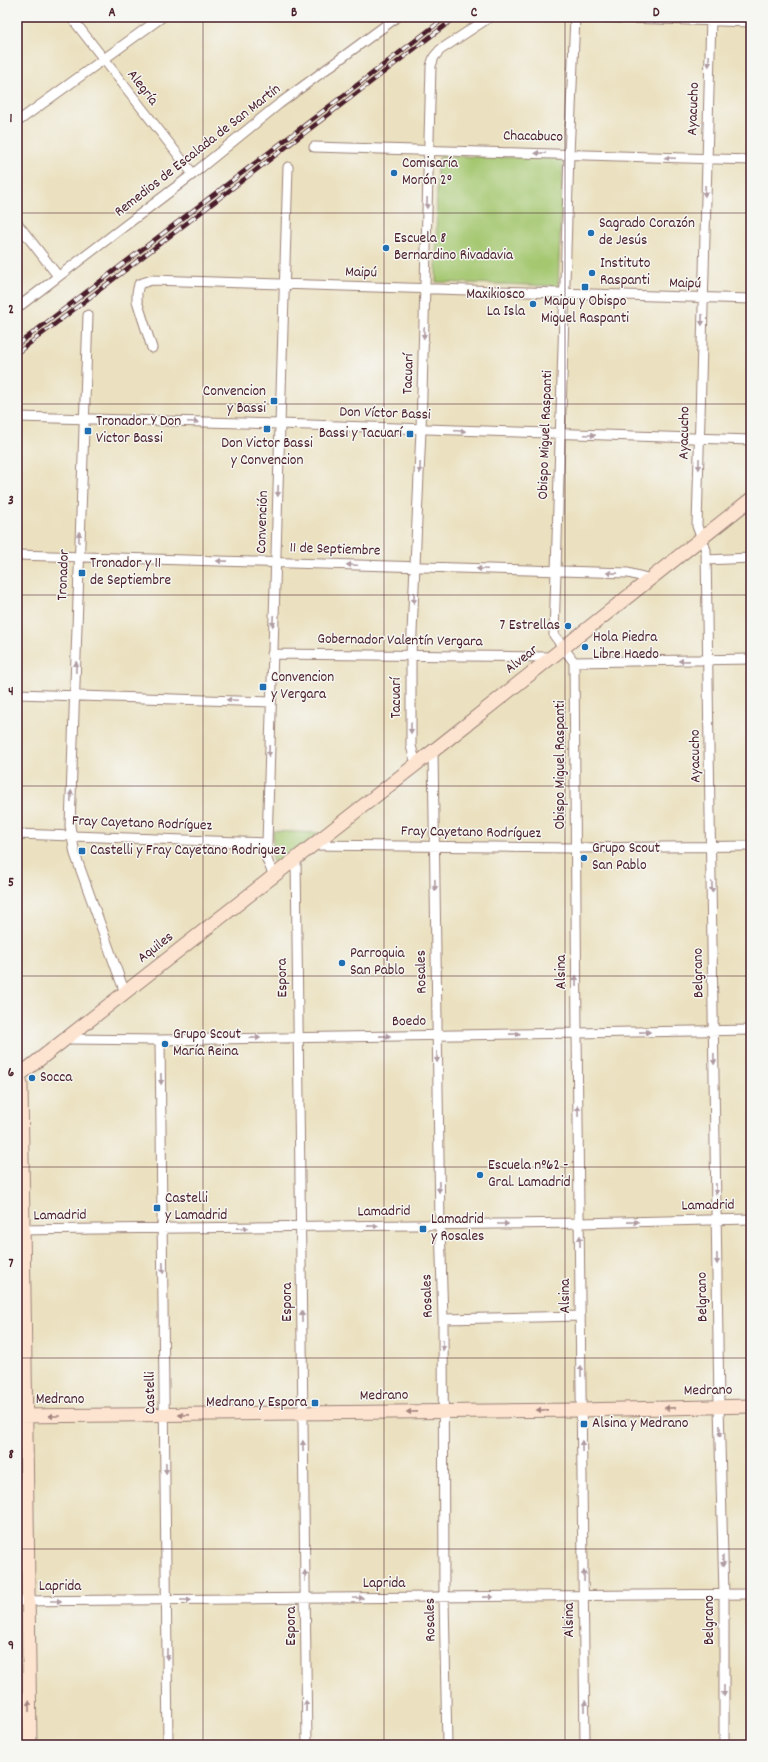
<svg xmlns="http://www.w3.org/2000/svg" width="768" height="1762" font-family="Dekko,sans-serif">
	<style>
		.green { fill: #a4c770; stroke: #77734e }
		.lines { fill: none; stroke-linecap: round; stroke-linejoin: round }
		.street-casing { stroke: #9a8076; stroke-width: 11 }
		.secondary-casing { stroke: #9a8076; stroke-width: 15 }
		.street { stroke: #fff; stroke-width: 9 }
		.secondary { stroke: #fde4d1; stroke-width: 13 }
		.rail-casing { stroke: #4a1f2b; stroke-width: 4.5 }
		.rail { stroke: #f6f6f2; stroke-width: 3; stroke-dasharray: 9; stroke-linecap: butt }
		.oneway { fill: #ae9aa0 }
		.oneway2 { fill: #a4827e }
		.grid { fill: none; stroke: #4a1f2b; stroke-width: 1; stroke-opacity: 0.55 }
		.poi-dot { fill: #1f6fb2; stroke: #f6f6f2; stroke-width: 1.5 }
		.labels { text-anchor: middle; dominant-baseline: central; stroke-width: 3; stroke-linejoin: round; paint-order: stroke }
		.street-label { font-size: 15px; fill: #4a1f2b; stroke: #f6f6f2 }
		.poi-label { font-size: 15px; fill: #4a1f2b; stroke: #f6f6f2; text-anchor: start }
		.neatline { fill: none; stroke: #4a1f2b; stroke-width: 1.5 }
		.grid-label { font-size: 13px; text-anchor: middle; font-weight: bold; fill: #4a1f2b }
	</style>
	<rect width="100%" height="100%" fill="#f6f6f2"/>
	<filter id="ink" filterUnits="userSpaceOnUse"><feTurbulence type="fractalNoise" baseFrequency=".025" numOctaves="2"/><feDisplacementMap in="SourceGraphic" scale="8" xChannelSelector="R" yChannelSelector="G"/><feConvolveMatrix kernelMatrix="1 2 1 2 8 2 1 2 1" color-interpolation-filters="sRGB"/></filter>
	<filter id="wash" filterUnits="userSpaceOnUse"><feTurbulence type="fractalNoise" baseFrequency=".012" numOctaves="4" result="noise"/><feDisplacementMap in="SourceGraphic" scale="16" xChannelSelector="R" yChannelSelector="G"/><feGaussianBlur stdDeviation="0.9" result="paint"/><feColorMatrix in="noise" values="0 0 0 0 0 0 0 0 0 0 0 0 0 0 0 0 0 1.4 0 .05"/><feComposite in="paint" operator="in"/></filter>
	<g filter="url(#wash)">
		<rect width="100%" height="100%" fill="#ebe1c0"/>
		<path class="green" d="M441 156 556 158 563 163 558 286 436 282 437 162Z
			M273 831 319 833 281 864H277L272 860Z"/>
	</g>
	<g filter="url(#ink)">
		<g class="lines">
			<defs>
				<path id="street" d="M71 17 193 174
					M575 17 569 154 554 635 574 662 577 1033 585 1745
					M596 17 751 22
					M711 17 697 526 706 550 719 1406 724 1595V1745
					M17 122 162 17
					M314 147 751 160
					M17 223 58 276
					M17 308 193 174 279 104 397 17
					M88 315 70 826 75 854 125 993
					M152 348 137 301V293L139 284 152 280 751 299
					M17 417 280 424 751 440
					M17 555 628 573 651 579
					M706 560 751 558
					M272 654 552 657
					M574 662 751 659
					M17 694 271 702
					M433 751 440 1224 443 1319 444 1598 447 1745
					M416 764 411 746V655L421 430 431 66 434 57 440 50 490 17
					M17 834 267 843
					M312 845 575 848 751 846
					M296 858 307 1745
					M274 876 267 860V843L288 167
					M67 1039 160 1040 751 1030
					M160 1040 168 1745
					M17 1230 580 1223 751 1219
					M443 1319 580 1316
					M17 1504H26
					M17 1601 751 1594"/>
				<path id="secondary" d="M17 1068 21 1085C26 1305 26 1525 30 1745
					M17 1077 442 744 751 499
					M17 1416 581 1410 751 1406"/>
			</defs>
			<use href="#street" class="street-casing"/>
			<use href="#secondary" class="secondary-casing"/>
			<use href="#street" class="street"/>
			<use href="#secondary" class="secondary"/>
			<defs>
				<path id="rail" d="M17 345 446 17
					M17 353 456 17"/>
			</defs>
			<use href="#rail" class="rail-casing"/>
			<use href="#rail" class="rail"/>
		</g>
		<defs><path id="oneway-solid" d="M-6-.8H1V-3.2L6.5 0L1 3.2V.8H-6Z"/></defs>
		<g class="oneway">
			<use href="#oneway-solid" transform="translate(709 61) rotate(92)"/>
			<use href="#oneway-solid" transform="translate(540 153) rotate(-179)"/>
			<use href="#oneway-solid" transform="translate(670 158) rotate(-178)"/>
			<use href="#oneway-solid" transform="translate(705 191) rotate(92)"/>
			<use href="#oneway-solid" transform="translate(427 203) rotate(91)"/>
			<use href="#oneway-solid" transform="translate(702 320) rotate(91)"/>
			<use href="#oneway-solid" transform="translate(424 333) rotate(92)"/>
			<use href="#oneway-solid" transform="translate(193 422) rotate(2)"/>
			<use href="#oneway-solid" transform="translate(460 431) rotate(2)"/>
			<use href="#oneway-solid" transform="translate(590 435) rotate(2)"/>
			<use href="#oneway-solid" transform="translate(699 464) rotate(91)"/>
			<use href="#oneway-solid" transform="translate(420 468) rotate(92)"/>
			<use href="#oneway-solid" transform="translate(278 491) rotate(92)"/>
			<use href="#oneway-solid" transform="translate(79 537) rotate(-88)"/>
			<use href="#oneway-solid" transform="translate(222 561) rotate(-179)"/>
			<use href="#oneway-solid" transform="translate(352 565) rotate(-178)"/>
			<use href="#oneway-solid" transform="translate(482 569) rotate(-178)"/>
			<use href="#oneway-solid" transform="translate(612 573) rotate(-179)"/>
			<use href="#oneway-solid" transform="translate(414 598) rotate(93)"/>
			<use href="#oneway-solid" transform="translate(273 621) rotate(92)"/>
			<use href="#oneway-solid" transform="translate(684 661) rotate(179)"/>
			<use href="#oneway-solid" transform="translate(76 667) rotate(-89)"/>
			<use href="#oneway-solid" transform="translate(232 700) rotate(-178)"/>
			<use href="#oneway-solid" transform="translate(411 728) rotate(90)"/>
			<use href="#oneway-solid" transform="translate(269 751) rotate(92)"/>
			<use href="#oneway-solid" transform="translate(71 796) rotate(-88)"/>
			<use href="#oneway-solid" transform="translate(435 885) rotate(89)"/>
			<use href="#oneway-solid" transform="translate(712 887) rotate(89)"/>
			<use href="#oneway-solid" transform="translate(576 981) rotate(-90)"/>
			<use href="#oneway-solid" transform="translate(645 1032) rotate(-1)"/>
			<use href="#oneway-solid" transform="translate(515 1034) rotate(-1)"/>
			<use href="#oneway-solid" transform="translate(385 1036) rotate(-1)"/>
			<use href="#oneway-solid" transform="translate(255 1038) rotate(-1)"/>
			<use href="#oneway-solid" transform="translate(437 1057) rotate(89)"/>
			<use href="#oneway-solid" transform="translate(714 1059) rotate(89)"/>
			<use href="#oneway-solid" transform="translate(161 1079) rotate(89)"/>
			<use href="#oneway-solid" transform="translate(578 1111) rotate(-91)"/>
			<use href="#oneway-solid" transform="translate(439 1187) rotate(89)"/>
			<use href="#oneway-solid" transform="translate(716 1189) rotate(89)"/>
			<use href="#oneway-solid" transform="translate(633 1222) rotate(-1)"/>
			<use href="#oneway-solid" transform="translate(503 1224)"/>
			<use href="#oneway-solid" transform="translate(373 1226) rotate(-1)"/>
			<use href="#oneway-solid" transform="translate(243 1228) rotate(-1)"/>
			<use href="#oneway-solid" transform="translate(580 1241) rotate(-90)"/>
			<use href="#oneway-solid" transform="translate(717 1259) rotate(89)"/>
			<use href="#oneway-solid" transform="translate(163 1268) rotate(89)"/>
			<use href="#oneway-solid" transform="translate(302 1316) rotate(-90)"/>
			<use href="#oneway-solid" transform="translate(443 1345) rotate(90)"/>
			<use href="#oneway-solid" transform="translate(581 1371) rotate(-90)"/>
			<use href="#oneway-solid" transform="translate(720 1431) rotate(89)"/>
			<use href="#oneway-solid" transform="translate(303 1446) rotate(-91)"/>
			<use href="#oneway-solid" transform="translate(582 1446) rotate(-91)"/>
			<use href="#oneway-solid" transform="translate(166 1468) rotate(89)"/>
			<use href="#oneway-solid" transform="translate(723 1561) rotate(89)"/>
			<use href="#oneway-solid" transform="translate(305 1576) rotate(-91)"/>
			<use href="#oneway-solid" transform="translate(584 1576) rotate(-91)"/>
			<use href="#oneway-solid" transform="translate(488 1597) rotate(-1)"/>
			<use href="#oneway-solid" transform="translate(358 1598)"/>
			<use href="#oneway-solid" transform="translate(186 1600)"/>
			<use href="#oneway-solid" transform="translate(56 1601)"/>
			<use href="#oneway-solid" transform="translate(167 1654) rotate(90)"/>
			<use href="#oneway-solid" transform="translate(724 1691) rotate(90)"/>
			<use href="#oneway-solid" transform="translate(306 1706) rotate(-90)"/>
			<use href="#oneway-solid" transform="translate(585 1706) rotate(-90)"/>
		</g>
		<g class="oneway2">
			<use href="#oneway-solid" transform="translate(670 1408) rotate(179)"/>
			<use href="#oneway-solid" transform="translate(542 1410) rotate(179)"/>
			<use href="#oneway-solid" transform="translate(412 1412) rotate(179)"/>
			<use href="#oneway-solid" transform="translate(184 1415) rotate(179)"/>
			<use href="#oneway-solid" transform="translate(54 1416) rotate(180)"/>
			<use href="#oneway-solid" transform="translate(29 1706) rotate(-91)"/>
		</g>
	</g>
	<path class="grid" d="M203 17V1745M384 17V1745M565 17V1745M17 213H751M17 404H751M17 595H751M17 786H751M17 976H751M17 1167H751M17 1358H751M17 1549H751"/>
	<g class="poi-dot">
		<circle cx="394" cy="173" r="4"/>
		<circle cx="591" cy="233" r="4"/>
		<circle cx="386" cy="248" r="4"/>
		<circle cx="592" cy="273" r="4"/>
		<rect x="581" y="283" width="8" height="8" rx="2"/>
		<circle cx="533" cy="304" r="4"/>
		<rect x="270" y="397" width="8" height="8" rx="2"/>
		<rect x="263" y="425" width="8" height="8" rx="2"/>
		<rect x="84" y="427" width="8" height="8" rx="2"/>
		<rect x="406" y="430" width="8" height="8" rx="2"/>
		<rect x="78" y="569" width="8" height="8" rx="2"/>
		<circle cx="568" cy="626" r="4"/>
		<circle cx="585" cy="647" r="4"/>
		<rect x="259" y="683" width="8" height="8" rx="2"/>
		<rect x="78" y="847" width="8" height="8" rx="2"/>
		<circle cx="584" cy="858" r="4"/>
		<circle cx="342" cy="963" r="4"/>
		<circle cx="165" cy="1044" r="4"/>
		<circle cx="32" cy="1078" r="4"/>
		<circle cx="480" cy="1175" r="4"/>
		<rect x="153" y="1204" width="8" height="8" rx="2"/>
		<rect x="419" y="1225" width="8" height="8" rx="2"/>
		<rect x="311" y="1399" width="8" height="8" rx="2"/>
		<rect x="580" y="1420" width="8" height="8" rx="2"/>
	</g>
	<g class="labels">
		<g class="street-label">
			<text transform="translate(142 88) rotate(52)">Alegría</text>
			<text transform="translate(694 109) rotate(-88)">Ayacucho</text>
			<text transform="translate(533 137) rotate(1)">Chacabuco</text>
			<text transform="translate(198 151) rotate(-38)">Remedios de Escalada de San Martín</text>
			<text transform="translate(361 273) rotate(2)">Maipú</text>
			<text transform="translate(685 284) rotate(2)">Maipú</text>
			<text transform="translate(409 374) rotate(-88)">Tacuarí</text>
			<text transform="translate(385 414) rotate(2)">Don Víctor Bassi</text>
			<text transform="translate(685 433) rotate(-89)">Ayacucho</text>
			<text transform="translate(546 435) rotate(-88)">Obispo Miguel Raspanti</text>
			<text transform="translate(263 522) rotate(-88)">Convención</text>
			<text transform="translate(335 550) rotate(2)">11 de Septiembre</text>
			<text transform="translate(64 575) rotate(-88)">Tronador</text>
			<text transform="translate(400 641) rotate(1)">Gobernador Valentín Vergara</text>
			<text transform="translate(522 660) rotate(-38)">Alvear</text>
			<text transform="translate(397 698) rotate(-90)">Tacuarí</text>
			<text transform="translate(696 756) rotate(-91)">Ayacucho</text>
			<text transform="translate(561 765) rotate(-90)">Obispo Miguel Raspanti</text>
			<text transform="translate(142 824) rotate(2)">Fray Cayetano Rodríguez</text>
			<text transform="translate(471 833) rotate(1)">Fray Cayetano Rodríguez</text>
			<text transform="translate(156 948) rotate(-38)">Aquiles</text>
			<text transform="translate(422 972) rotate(-91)">Rosales</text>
			<text transform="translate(562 972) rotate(-90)">Alsina</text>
			<text transform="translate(699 973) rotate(-91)">Belgrano</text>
			<text transform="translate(283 978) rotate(-91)">Espora</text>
			<text transform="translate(409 1022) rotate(-1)">Boedo</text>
			<text transform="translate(708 1206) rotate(-1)">Lamadrid</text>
			<text transform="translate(384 1212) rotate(-1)">Lamadrid</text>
			<text transform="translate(60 1216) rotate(-1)">Lamadrid</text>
			<text transform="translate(428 1296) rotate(-92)">Rosales</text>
			<text transform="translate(566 1296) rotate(-90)">Alsina</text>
			<text transform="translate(703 1297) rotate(-91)">Belgrano</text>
			<text transform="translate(288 1302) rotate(-90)">Espora</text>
			<text transform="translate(708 1391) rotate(-1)">Medrano</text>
			<text transform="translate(151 1393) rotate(-91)">Castelli</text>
			<text transform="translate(384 1396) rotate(-1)">Medrano</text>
			<text x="60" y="1400">Medrano</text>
			<text x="384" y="1584">Laprida</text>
			<text x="60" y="1587">Laprida</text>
			<text transform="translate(431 1620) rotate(-91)">Rosales</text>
			<text transform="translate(570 1620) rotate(-90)">Alsina</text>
			<text transform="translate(710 1620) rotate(-90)">Belgrano</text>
			<text transform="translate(292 1626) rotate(-90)">Espora</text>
		</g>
		<g class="poi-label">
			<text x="402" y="164">Comisaría<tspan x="402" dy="17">Morón 2°</tspan></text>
			<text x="599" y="224">Sagrado Corazón<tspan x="599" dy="17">de Jesús</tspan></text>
			<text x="394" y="239">Escuela 8<tspan x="394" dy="17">Bernardino Rivadavia</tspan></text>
			<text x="600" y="264">Instituto<tspan x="600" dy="17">Raspanti</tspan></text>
			<text x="525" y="295" text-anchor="end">Maxikiosco<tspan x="525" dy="17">La Isla</tspan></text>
			<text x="585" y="302" text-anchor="middle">Maipu y Obispo<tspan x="585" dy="17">Miguel Raspanti</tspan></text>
			<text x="266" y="392" text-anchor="end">Convencion<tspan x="266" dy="17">y Bassi</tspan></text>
			<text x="96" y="422">Tronador Y Don<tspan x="96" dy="17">Victor Bassi</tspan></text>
			<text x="402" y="434" text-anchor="end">Bassi y Tacuarí</text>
			<text x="267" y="444" text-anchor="middle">Don Victor Bassi<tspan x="267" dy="17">y Convencion</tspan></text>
			<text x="90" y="564">Tronador y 11<tspan x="90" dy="17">de Septiembre</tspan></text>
			<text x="560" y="626" text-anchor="end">7 Estrellas</text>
			<text x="593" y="638">Hola Piedra<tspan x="593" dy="17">Libre Haedo</tspan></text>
			<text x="271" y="678">Convencion<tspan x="271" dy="17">y Vergara</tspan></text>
			<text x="592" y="849">Grupo Scout<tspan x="592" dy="17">San Pablo</tspan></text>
			<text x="90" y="851">Castelli y Fray Cayetano Rodriguez</text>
			<text x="350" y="954">Parroquia<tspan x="350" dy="17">San Pablo</tspan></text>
			<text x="173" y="1035">Grupo Scout<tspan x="173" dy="17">María Reina</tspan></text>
			<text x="40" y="1078">Socca</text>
			<text x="488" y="1166">Escuela n°62 -<tspan x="488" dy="17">Gral. Lamadrid</tspan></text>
			<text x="165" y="1199">Castelli<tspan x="165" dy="17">y Lamadrid</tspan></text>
			<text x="431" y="1220">Lamadrid<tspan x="431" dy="17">y Rosales</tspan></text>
			<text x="307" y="1403" text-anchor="end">Medrano y Espora</text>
			<text x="592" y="1424">Alsina y Medrano</text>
		</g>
	</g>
	<rect width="768" height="1762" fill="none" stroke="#f6f6f2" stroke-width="44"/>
	<rect x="22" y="22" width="724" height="1718" class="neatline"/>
	<g class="grid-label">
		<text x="112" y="16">A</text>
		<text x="294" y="16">B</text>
		<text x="474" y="16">C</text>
		<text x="656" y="16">D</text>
		<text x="11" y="122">1</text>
		<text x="11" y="313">2</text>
		<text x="11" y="504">3</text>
		<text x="11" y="695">4</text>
		<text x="11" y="886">5</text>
		<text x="11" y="1076">6</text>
		<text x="11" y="1267">7</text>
		<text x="11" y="1458">8</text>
		<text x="11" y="1649">9</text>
	</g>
</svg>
